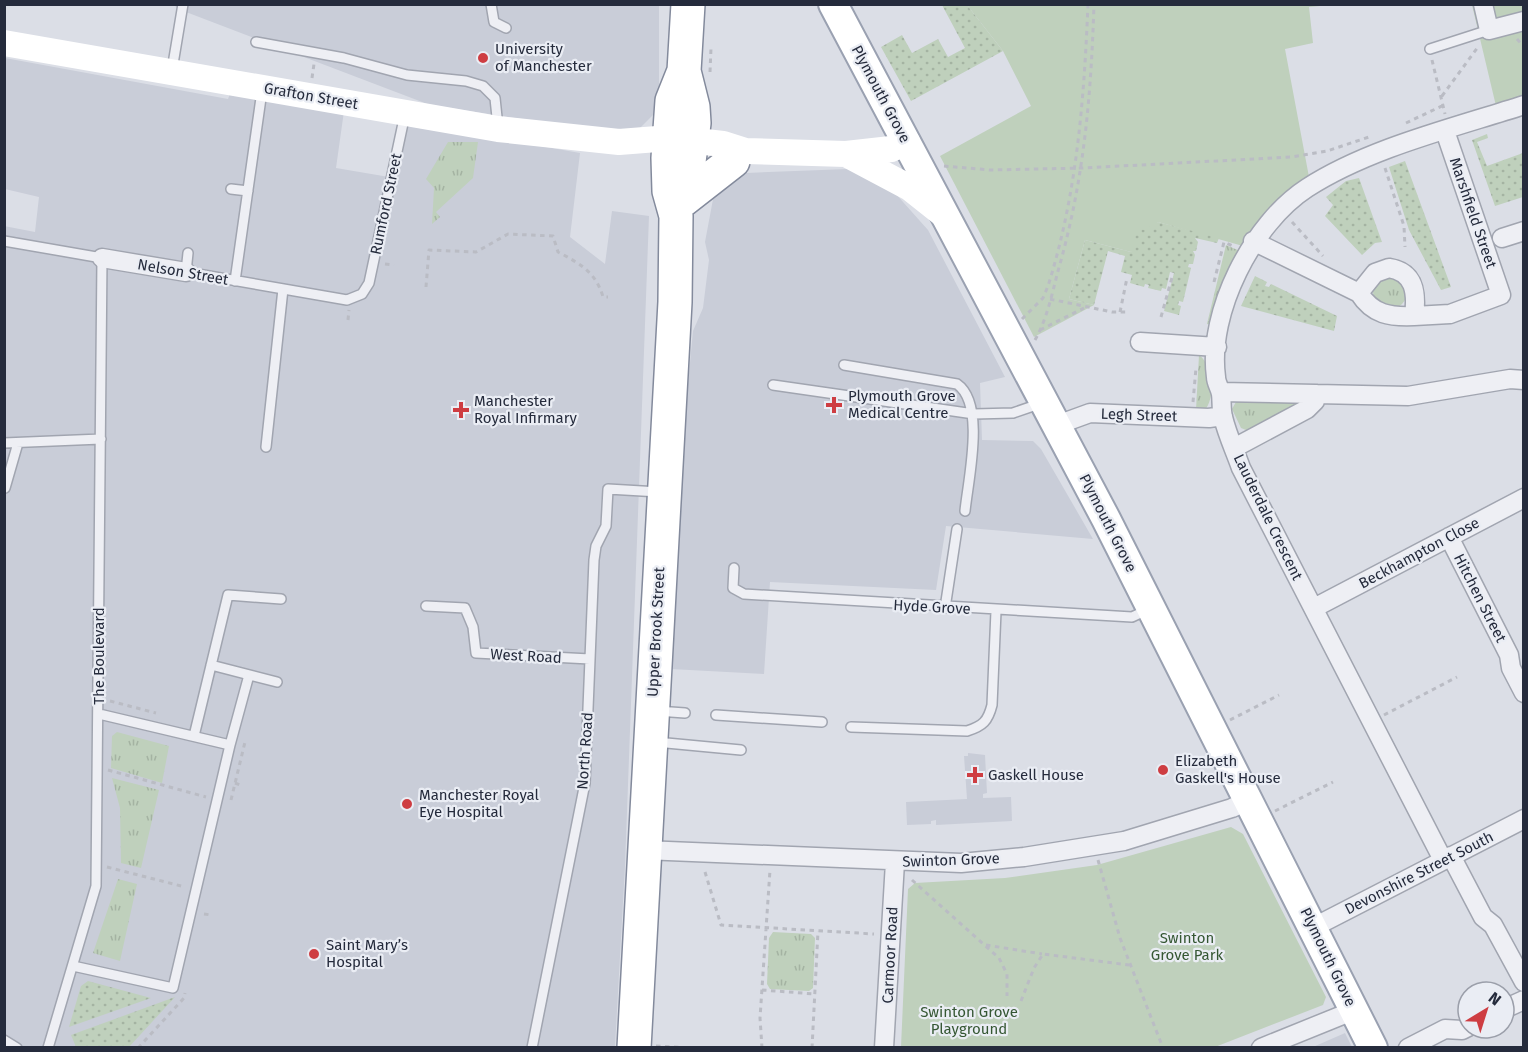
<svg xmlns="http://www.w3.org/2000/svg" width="1528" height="1052" font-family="'Fira Sans',sans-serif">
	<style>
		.built { fill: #c9cdd8 }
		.grass { fill: url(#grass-tufts) }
		.park { fill: #bfd0bc }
		.garden { fill: url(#garden-dots) }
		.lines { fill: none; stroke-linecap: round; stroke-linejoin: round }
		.lane-casing { stroke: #a1a5b0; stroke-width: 12 }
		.street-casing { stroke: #a1a5b0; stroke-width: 21 }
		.primary-casing { stroke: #9aa1b1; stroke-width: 32 }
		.highway-casing { stroke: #838a9c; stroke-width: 36 }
		.path { stroke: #babcc4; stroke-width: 3; stroke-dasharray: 4.5 4.5; stroke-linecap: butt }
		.lane { stroke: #eeeff4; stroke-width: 9 }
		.street { stroke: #eeeff4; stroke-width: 18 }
		.secondary { stroke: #fff; stroke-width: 26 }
		.primary { stroke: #fff; stroke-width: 28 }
		.highway { stroke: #fff; stroke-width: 33 }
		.poi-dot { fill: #ce3d42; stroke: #eaedf4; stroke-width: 2 }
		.labels { text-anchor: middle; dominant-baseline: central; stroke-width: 4.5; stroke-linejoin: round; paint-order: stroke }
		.poi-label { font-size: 15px; fill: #252b3c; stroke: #eaedf4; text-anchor: start }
		.street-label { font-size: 15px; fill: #252b3c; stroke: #eaedf4 }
		.park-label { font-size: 15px; fill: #355733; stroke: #eaedf4 }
	</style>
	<defs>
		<pattern id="grass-tufts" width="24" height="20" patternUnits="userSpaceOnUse" patternTransform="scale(1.5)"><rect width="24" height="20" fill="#bfd0bc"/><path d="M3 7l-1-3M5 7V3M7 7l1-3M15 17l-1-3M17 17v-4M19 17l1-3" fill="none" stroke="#a4b3a2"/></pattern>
		<pattern id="garden-dots" width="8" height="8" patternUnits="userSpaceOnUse" patternTransform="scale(1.5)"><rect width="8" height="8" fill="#bfd0bc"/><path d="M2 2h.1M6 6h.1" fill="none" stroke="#a4b3a2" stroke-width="1.8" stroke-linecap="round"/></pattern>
	</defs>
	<rect width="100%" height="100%" fill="#dbdee6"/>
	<path class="built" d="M173 5H659V109L637 131 581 128 430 105 186 12Z
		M5 58 228 99 231 91 344 111 336 168 389 177 398 121 580 153 570 237 605 264 612 211 649 216 625 866 615 1047H5L4 226 35 232 39 197 5 189Z
		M848 169 895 193 928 230 1005 377 980 383 982 440 1033 441 1041 449 1093 539 946 526 936 590 770 582 764 674 671 669 684 426 693 331 703 308 709 260 705 242 714 194 735 176 746 173Z
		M968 753 985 755 987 793 983 794V798L1011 797 1012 821 936 825V820L931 821V824L907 825 906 802 967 799 964 756H968Z
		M1345 1033 1352 1047H1313Z"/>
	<path class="grass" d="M448 142H478L473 178 436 212 440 217 432 224 434 188 426 179Z
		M1226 245 1240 251 1213 325 1207 324Z
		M1373 292a17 17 0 1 1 34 0a17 17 0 1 1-34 0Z
		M1199 355C1213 365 1216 396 1205 410H1196Z
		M1237 400 1299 401V405L1251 432 1241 428 1232 409Z
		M117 732 169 746 162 783 111 768 112 736Z
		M112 778 159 790 141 868 121 863 120 808Z
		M118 879 137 884 120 961 93 953Z
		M773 932 811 934 815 938 813 988 809 991 770 989 767 984 769 938Z"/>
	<path class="park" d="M967 5H1331L1309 7 1313 43 1285 49 1309 177 1272 208 1243 246 1158 222 1131 252 1085 240 1069 299 1094 305 1034 337 940 156 1031 106 1003 51Z
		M1472 5H1523V97L1496 106Z
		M1231 827 1243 834 1326 997 1323 1005 1215 1047H901L908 889 915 883 1005 878 1097 865Z"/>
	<path class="garden" d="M967 5 1003 51 911 101 881 47 902 35 912 53 938 39 948 57 965 48 942 5Z
		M1487 134 1488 138 1477 142 1487 166 1523 153V197L1495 206 1472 140Z
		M1405 161 1451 287 1441 290 1409 230 1389 167Z
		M1359 178 1382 242 1375 243 1362 255 1325 216 1333 205 1326 197 1346 181Z
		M1158 222 1219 238 1217 243 1195 238 1198 242 1196 251H1193L1195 255 1193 264H1189L1188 267 1191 268 1183 302 1179 301 1178 305 1181 306 1179 315 1164 311 1174 273 1170 272 1166 289 1162 288 1161 291 1148 288 1149 285 1145 284 1144 287 1130 283 1132 275 1121 272 1125 256 1108 251 1094 305 1069 299 1085 240 1131 252 1137 228 1144 230Z
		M1255 276 1267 282 1265 286 1269 287 1271 284 1337 316 1334 331 1241 306Z
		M88 981 151 998 69 1027 81 986Z
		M175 997 129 1047H76L71 1035Z"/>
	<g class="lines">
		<defs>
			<path id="lane" d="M491 4 494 22 506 28
				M256 42 344 58 407 75 466 81 483 86 495 98 498 127
				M1430 49 1489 30
				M172 70 183 4
				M231 189 248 191
				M4 241 102 258 96 886 48 1048
				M188 253 186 272 347 300 362 294 369 283 405 114
				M235 281 262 91
				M844 365 957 384C986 404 968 480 965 511
				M773 385 974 414 1013 413 1042 403
				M4 443 101 439
				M266 447 283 289
				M5 488 18 443
				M734 568 733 588 744 594 1132 617 1147 610
				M426 606 465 608 473 627 476 653 590 659
				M945 608 957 529
				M211 665 277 682
				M657 711 685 713
				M716 715 822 722
				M851 727 967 731C983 726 988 721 992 705L996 611
				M194 736 228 595 281 599
				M656 742 741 750
				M230 745 249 675
				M73 966 173 988 230 745 99 714
				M4 1040 17 1048
				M532 1048 585 783 594 560 596 546 606 526 608 489 659 492"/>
			<path id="street" d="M1483 4 1489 30 1524 21
				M1502 238 1524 231
				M1253 241 1359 293
				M102 258 186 272
				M1389 268C1415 272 1417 293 1414 316 1390 317 1373 315 1359 293L1375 273Z
				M1414 316 1450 314 1501 295 1445 131
				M1140 342 1217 347
				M1221 392 1408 396 1510 379 1524 380
				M1057 425 1090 413 1209 418 1223 416
				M1234 448 1307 409 1315 401 1316 394
				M1449 537 1509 655 1511 668 1524 693
				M1314 608 1524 498
				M644 850 961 863 1024 857 1124 841 1232 808 1249 800
				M1451 856 1483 917 1493 925 1524 982
				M1443 860 1241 468C1235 451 1227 434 1223 417 1221 409 1222 401 1221 394 1220 388 1216 383 1216 377 1207 312 1253 223 1307 188 1369 148 1453 128 1524 105
				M1314 927 1524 819
				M1504 1009 1524 1000
				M884 1048 895 862
				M1261 1048 1355 1010
				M1408 1048 1445 1029 1462 1030 1468 1027"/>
			<path id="primary" d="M833 4 1106 519 1373 1048"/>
			<path id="highway" d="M688 169 694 123 693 107 684 71 688 4
				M683 200 733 161
				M634 1048 675 302 676 216 669 191 668 158 672 101 684 71"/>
		</defs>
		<use href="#lane" class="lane-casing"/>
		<use href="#street" class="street-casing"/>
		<use href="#primary" class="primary-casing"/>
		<use href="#highway" class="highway-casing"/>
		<path class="path" d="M1517 39 1524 47
			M1432 60 1445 114
			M710 72 711 48
			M312 78 314 64
			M1442 96 1478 47
			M1406 123 1444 105
			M944 166 990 170 1083 168 1292 157 1327 151 1372 136
			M1385 168 1404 226 1405 247
			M1292 222 1323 256
			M385 264 394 265
			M1214 282 1224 242 1233 246
			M426 287 429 250 476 252 508 234 553 236 558 252C579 263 596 272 603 297H608
			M1050 299 1112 312H1127
			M1120 312 1127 278
			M1161 317 1173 274
			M1022 319 1043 298 1048 286C1077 194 1084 100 1088 4
			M348 320 349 310
			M1040 330 1084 308
			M1035 340C1047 319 1052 294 1058 271 1084 181 1091 97 1094 4
			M1193 402 1196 368
			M110 701 156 713
			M1384 715 1457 677
			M1230 720 1279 695
			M108 770 206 797
			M235 783 243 786
			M231 800 245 742
			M1275 811 1333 782
			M1098 860 1120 938 1163 1048
			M107 867 185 887
			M705 872 721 925 874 934
			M912 880 999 958 1007 974V996
			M204 914 211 915
			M986 945 1042 954
			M762 990 815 994
			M1021 1001 1034 968 1043 954 1129 965
			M656 1046 691 1048
			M138 1048 184 998 185 993
			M762 1048 760 1018 770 870
			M812 1048 818 931"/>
		<use href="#lane" class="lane"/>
		<use href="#street" class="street"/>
		<path class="secondary" d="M4 43 498 129 619 142 670 138 723 144 745 151 846 154 891 149 907 142
			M846 154 910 188 944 215"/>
		<use href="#primary" class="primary"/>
		<use href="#highway" class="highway"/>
	</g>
	<g class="poi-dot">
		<circle cx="483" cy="58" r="6"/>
		<path d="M831 396h6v6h6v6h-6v6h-6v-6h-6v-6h6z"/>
		<path d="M458 401h6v6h6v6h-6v6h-6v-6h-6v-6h6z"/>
		<circle cx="1163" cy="770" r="6"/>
		<path d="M972 766h6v6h6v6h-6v6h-6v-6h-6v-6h6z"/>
		<circle cx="407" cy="804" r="6"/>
		<circle cx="314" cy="954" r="6"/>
	</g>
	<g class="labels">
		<g class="poi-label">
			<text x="495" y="49">University<tspan x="495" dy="17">of Manchester</tspan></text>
			<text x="848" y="396">Plymouth Grove<tspan x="848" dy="17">Medical Centre</tspan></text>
			<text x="474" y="401">Manchester<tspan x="474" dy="17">Royal Infirmary</tspan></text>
			<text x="1175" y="761">Elizabeth<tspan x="1175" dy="17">Gaskell's House</tspan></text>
			<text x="988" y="775">Gaskell House</text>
			<text x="419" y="795">Manchester Royal<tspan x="419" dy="17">Eye Hospital</tspan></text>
			<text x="326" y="945">Saint Mary’s<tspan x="326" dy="17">Hospital</tspan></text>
		</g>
		<g class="street-label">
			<text transform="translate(881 94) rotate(62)">Plymouth Grove</text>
			<text transform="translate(311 96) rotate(10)">Grafton Street</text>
			<text transform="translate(386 204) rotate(-78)">Rumford Street</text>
			<text transform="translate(1473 213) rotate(71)">Marshfield Street</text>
			<text transform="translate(183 272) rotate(10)">Nelson Street</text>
			<text transform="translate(1139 415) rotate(2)">Legh Street</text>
			<text transform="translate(1268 517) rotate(64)">Lauderdale Crescent</text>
			<text transform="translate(1108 523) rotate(63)">Plymouth Grove</text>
			<text transform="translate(1419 553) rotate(-28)">Beckhampton Close</text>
			<text transform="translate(1480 598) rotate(63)">Hitchen Street</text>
			<text transform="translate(932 607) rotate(3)">Hyde Grove</text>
			<text transform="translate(656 632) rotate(-87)">Upper Brook Street</text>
			<text transform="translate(99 656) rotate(-90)">The Boulevard</text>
			<text transform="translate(526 656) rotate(3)">West Road</text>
			<text transform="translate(585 751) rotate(-86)">North Road</text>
			<text transform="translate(951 860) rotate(-2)">Swinton Grove</text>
			<text transform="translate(1419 873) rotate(-27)">Devonshire Street South</text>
			<text transform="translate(890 955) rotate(-87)">Carmoor Road</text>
			<text transform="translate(1328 957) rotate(64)">Plymouth Grove</text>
		</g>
		<g class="park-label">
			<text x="1187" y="938">Swinton<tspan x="1187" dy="17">Grove Park</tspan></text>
			<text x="969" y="1012">Swinton Grove<tspan x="969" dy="17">Playground</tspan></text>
		</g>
	</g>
	<rect width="1528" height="1052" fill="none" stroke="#252b3c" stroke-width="12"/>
	<g transform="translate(1486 1010) rotate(38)"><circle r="28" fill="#eaedf4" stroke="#9b9faa" stroke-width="1.5"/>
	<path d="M0-4.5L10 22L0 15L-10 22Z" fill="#ce3d42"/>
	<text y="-9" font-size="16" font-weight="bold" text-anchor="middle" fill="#252b3c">N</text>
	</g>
</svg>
